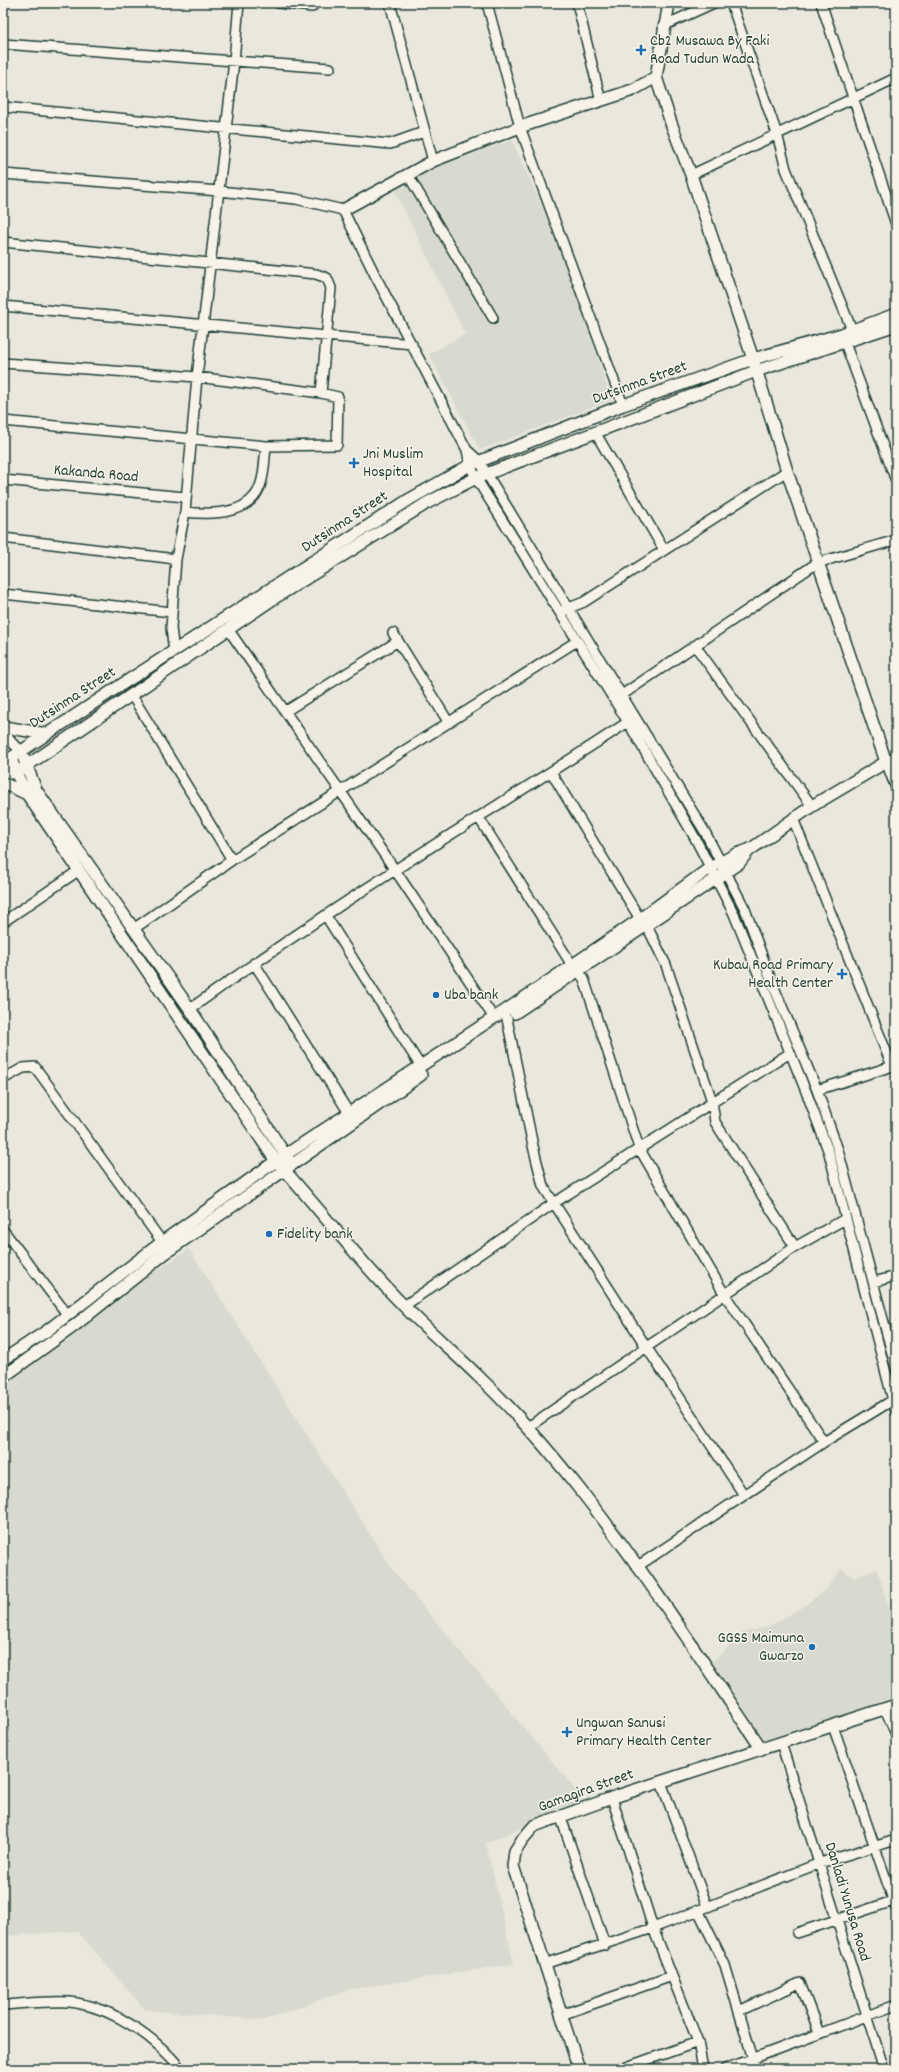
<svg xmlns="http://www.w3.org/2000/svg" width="899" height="2072" font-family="Dekko,sans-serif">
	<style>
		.built { fill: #d9dacf }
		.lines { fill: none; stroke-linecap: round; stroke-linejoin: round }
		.minor-casing { stroke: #1f3d34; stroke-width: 12 }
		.tertiary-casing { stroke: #1f3d34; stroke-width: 14 }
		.minor { stroke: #f7f3e8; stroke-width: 9 }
		.tertiary { stroke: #f7f3e8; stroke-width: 11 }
		.poi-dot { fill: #1f6fb2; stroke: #f7f3e8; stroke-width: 1.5 }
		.labels { text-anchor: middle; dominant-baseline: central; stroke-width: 3; stroke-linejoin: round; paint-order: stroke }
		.poi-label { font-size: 16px; fill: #1f3d34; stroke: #f7f3e8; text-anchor: start }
		.street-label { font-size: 16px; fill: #1f3d34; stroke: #f7f3e8 }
	</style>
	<rect width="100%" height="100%" fill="#eae8dd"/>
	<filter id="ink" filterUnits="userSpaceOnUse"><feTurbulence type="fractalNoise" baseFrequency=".025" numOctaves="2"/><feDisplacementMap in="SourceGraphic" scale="8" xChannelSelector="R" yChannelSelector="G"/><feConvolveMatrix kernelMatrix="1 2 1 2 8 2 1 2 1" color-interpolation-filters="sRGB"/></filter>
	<g filter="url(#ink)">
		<path class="built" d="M512 140 569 265 611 400 480 450 429 354 465 334 393 187 446 162Z
			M189 1249 392 1569 585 1801 486 1843 514 1964 347 1990 264 2020 145 2010 77 1931 3 1936V1371Z
			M841 1569 854 1578 877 1569 896 1630V1696L808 1728 763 1741 712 1662 744 1632 768 1627 803 1607 826 1589Z"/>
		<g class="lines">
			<defs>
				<path id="minor" d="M278 3 312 7
					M390 3 433 161
					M487 3 520 127 623 405
					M577 3 601 101
					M731 3 777 134 786 169 852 330
					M821 3 896 224
					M663 26 714 3
					M3 44 330 68
					M3 107 390 144 424 132
					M3 174 219 191 296 199 343 210 376 277 467 450 470 465 476 478 628 722 695 838 734 914 807 1094 829 1153 896 1412
					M408 175 493 318
					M691 175 896 78
					M3 242 316 274 327 278 331 288 321 393 338 397 337 445 266 446 3 421
					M3 306 412 344
					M845 343 896 481
					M3 363 197 377 321 393
					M595 432 664 550
					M467 450 479 461 705 832 745 909 771 980 817 1090 838 1150 896 1368
					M3 480 185 497
					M185 512C204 514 236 515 251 500 265 488 264 463 266 446
					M3 538 176 559
					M3 594 172 612
					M564 610 584 602 601 591 787 471
					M228 629 395 870 494 1018
					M393 633 449 723
					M696 647 812 806
					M174 652 171 628 176 559 185 512 197 377 234 61 239 3
					M131 694 232 860
					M622 695 817 563 896 540
					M286 711 398 641
					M3 726 11 742 22 751
					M886 762 896 788
					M551 772 640 919
					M479 818 572 965
					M794 821 892 1066
					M326 916 421 1067
					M3 922 78 871
					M647 926 666 965 712 1101 715 1122 795 1247
					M135 928 232 860 577 641
					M254 963 349 1113
					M578 971 584 979 639 1148 725 1295 824 1442
					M190 1009C257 961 326 914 395 870 472 820 551 773 628 722
					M507 1019 533 1146 543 1186 647 1348 744 1495
					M3 1079 23 1068 35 1067 162 1242
					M817 1090 896 1065
					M3 1230 67 1314
					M874 1282 896 1276
					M404 1306 554 1203 790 1053
					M528 1427 795 1247 845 1219
					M638 1566 824 1442 893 1400
					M885 1709 896 1734
					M833 1726 896 1908
					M781 1743 884 2069
					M661 1782 707 1906
					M612 1798 653 1928 698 2042 703 2069
					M561 1818 605 1945
					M698 1910 725 1965 756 2069
					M797 1933 896 1900
					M544 1964 653 1928 820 1863 896 1840
					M3 2005C23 2004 59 1999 77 2003 117 2010 156 2038 181 2069
					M739 2011 800 1983 819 2033
					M561 2015 672 1976
					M621 2069 698 2042
					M725 2069 896 2005"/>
				<path id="tertiary" d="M656 77 671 123 691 175 753 359 787 471 886 762
					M343 210 433 161 520 127 633 90 656 77 669 3
					M3 732 4 727 47 734
					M11 758 16 773 27 794 276 1161C319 1208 358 1260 403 1305 427 1330 454 1352 478 1376 517 1413 552 1454 585 1496 649 1577 704 1664 761 1748
					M24 759 36 790 190 1009 290 1162
					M3 766 11 758 47 734 124 683 410 499 470 465 623 405 753 359 842 334 896 314
					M10 773H16L276 597 427 503 476 478 756 371 896 325
					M3 783 27 794
					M515 1013 726 872 739 863 750 849
					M3 1360 48 1330 162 1242 276 1161 509 1008 640 919 710 868 737 854 751 849 812 806 886 762 896 759
					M3 1377 74 1326 168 1251 421 1075
					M579 2069 513 1866 515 1851 522 1840 534 1826 617 1796 896 1705"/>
			</defs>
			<use href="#minor" class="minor-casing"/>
			<use href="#tertiary" class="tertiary-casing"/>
			<use href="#minor" class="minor"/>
			<use href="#tertiary" class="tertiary"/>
		</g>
	</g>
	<g class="poi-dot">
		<path d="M639 44h4v4h4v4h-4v4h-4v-4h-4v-4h4z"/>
		<path d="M352 457h4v4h4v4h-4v4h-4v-4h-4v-4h4z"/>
		<path d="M840 968h4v4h4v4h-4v4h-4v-4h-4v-4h4z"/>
		<circle cx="436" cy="995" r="4"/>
		<circle cx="269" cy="1234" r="4"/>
		<circle cx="812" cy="1647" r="4"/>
		<path d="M565 1726h4v4h4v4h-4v4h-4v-4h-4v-4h4z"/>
	</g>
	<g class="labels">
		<g class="poi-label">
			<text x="650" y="41">Cb2 Musawa By Faki<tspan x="650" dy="18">Road Tudun Wada</tspan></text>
			<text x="363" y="454">Jni Muslim<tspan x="363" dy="18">Hospital</tspan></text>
			<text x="833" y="965" text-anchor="end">Kubau Road Primary<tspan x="833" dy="18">Health Center</tspan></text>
			<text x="444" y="995">Uba bank</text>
			<text x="277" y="1234">Fidelity bank</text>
			<text x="804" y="1638" text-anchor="end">GGSS Maimuna<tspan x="804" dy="18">Gwarzo</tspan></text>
			<text x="576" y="1723">Ungwan Sanusi<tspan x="576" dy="18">Primary Health Center</tspan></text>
		</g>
		<g class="street-label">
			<text transform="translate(640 383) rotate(-20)">Dutsinma Street</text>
			<text transform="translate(96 474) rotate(5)">Kakanda Road</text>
			<text transform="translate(345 522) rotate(-33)">Dutsinma Street</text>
			<text transform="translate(73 698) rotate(-33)">Dutsinma Street</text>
			<text transform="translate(586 1791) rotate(-20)">Gamagira Street</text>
			<text transform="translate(847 1902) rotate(73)">Danladi Yunusa Road</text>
		</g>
	</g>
	<rect width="899" height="2072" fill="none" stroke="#f7f3e8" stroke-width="16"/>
	<rect x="8" y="8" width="883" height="2056" fill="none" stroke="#1f3d34" stroke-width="1.5" filter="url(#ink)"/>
</svg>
